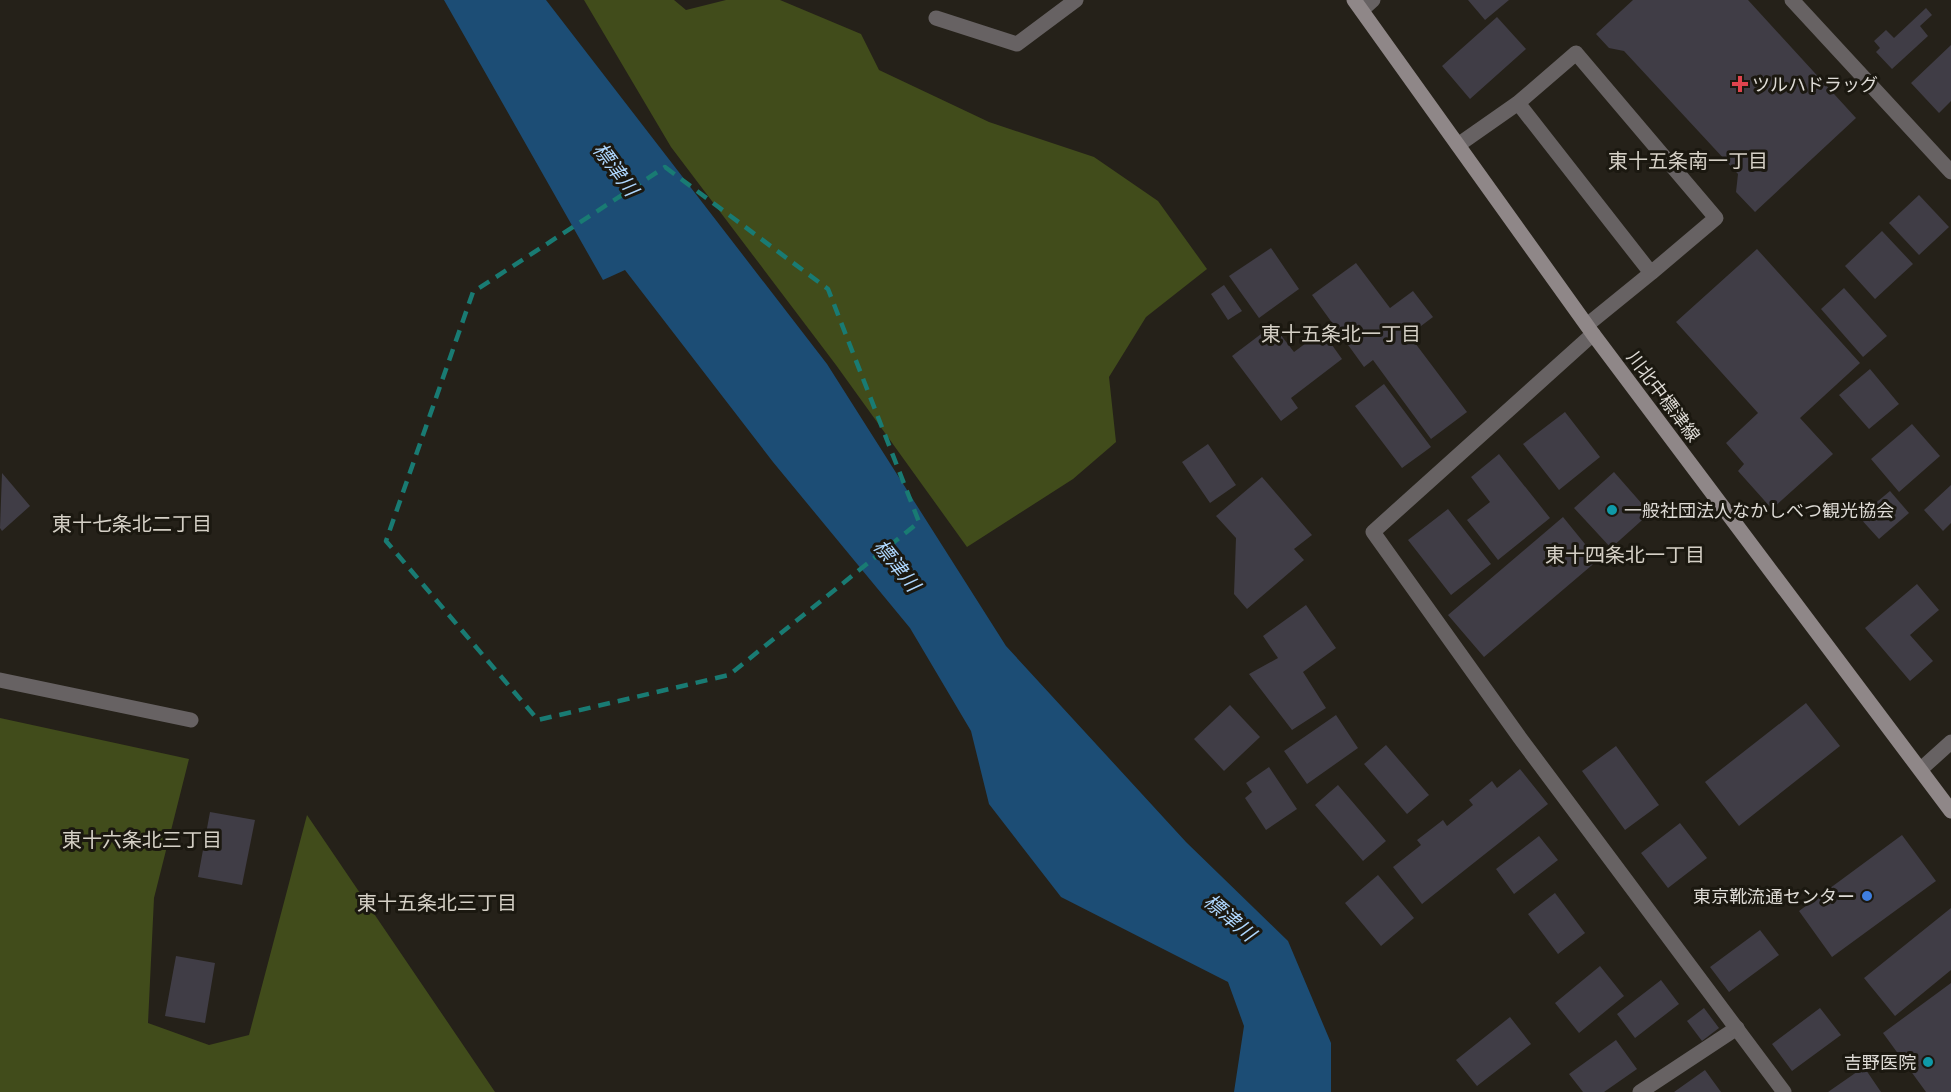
<svg xmlns="http://www.w3.org/2000/svg" width="1951" height="1092" font-family="Manrope,'Noto Sans JP',sans-serif">
	<style>
		.green { fill: #414c1b }
		.water { fill: #1c4d75 }
		.building { fill: #403d46 }
		.lines { fill: none; stroke-linecap: round; stroke-linejoin: round }
		.service { stroke: #676263; stroke-width: 15 }
		.minor { stroke: #676263; stroke-width: 15 }
		.secondary { stroke: #8f8788; stroke-width: 15 }
		.marked { fill: none; stroke: #197b73; stroke-width: 4.5; stroke-dasharray: 12 8; stroke-linejoin: round }
		.health-dot { fill: #e0444e; stroke: #1b1810; stroke-width: 2 }
		.culture-dot { fill: #0f9aa8; stroke: #1b1810; stroke-width: 2 }
		.shop-dot { fill: #3f7fe0; stroke: #1b1810; stroke-width: 2 }
		.labels { text-anchor: middle; dominant-baseline: central; stroke-width: 6; stroke-linejoin: round; paint-order: stroke }
		.poi-label { font-size: 18px; fill: #dedbd6; stroke: #1b1810; text-anchor: start }
		.street-label { font-size: 18px; fill: #dedbd6; stroke: #1b1810 }
		.neighbourhood-label { font-size: 20px; fill: #d5d0c6; stroke: #1b1810 }
		.water-label { font-size: 20px; font-style: italic; fill: #aed7fe; stroke: #1b1810 }
	</style>
	<rect width="100%" height="100%" fill="#252119"/>
	<path class="green" d="M584 0H674L686 10 726 0H780L861 34 879 70 989 122 1094 157 1158 201 1207 269 1146 317 1109 377 1116 442 1073 479 967 547 836 365 671 147Z
		M0 718 189 759 154 898 148 1023 209 1045 249 1035 307 815 495 1092H0Z"/>
	<path class="water" d="M444 0H546L827 364 1006 646 1186 842 1288 941 1331 1043V1092H1234L1244 1026 1228 982 1061 897 989 804 971 731 910 628 773 462 625 270 603 280Z"/>
	<path class="building" d="M1468 0H1509L1485 20Z
		M1633 0H1748L1856 118 1755 212 1736 192 1738 174 1624 51 1609 48 1596 34Z
		M1926 8 1932 15 1920 26 1928 36 1892 69 1876 52 1880 48 1874 41 1886 30 1894 38Z
		M1497 17 1526 49 1470 99 1442 66Z
		M1951 45V101L1939 113 1911 83Z
		M1919 195 1949 227 1919 255 1889 223Z
		M1882 231 1913 264 1875 299 1845 266Z
		M1271 248 1299 289 1259 318 1229 276Z
		M1757 249 1860 363 1800 418 1833 454 1772 509 1738 471 1744 464 1726 443 1758 413 1676 322Z
		M1356 263 1390 308 1413 291 1433 317 1409 335 1467 412 1431 439 1373 360 1364 367 1312 295Z
		M1224 285 1242 311 1228 320 1211 294Z
		M1844 288 1887 336 1863 357 1821 309Z
		M1273 325 1294 352 1322 331 1342 359 1291 398 1298 408 1281 421 1232 356Z
		M1870 369 1899 404 1869 429 1839 395Z
		M1384 384 1431 447 1402 468 1355 406Z
		M1565 412 1600 457 1559 490 1523 444Z
		M1912 424 1940 456 1899 492 1871 459Z
		M1208 444 1236 485 1210 503 1182 462Z
		M1499 454 1550 518 1498 560 1467 520 1490 502 1471 477Z
		M1614 472 1650 513 1611 548 1574 508Z
		M2 473 30 506 2 531 0 528Z
		M1262 477 1312 535 1294 549 1304 560 1247 609 1234 594 1236 538 1216 516Z
		M1951 485V523L1943 531 1924 510Z
		M1890 491 1909 513 1879 539 1859 517Z
		M1448 509 1491 564 1451 595 1408 540Z
		M1563 517 1598 560 1484 657 1448 615Z
		M1917 584 1939 610 1910 635 1933 661 1910 681 1865 628Z
		M1306 605 1336 648 1303 672 1326 708 1292 730 1249 674 1278 658 1263 636Z
		M1806 703 1840 746 1739 826 1705 782Z
		M1230 705 1260 737 1224 771 1194 739Z
		M1336 715 1358 748 1307 784 1284 751Z
		M1386 745 1429 795 1407 814 1364 764Z
		M1616 746 1659 805 1625 830 1582 771Z
		M1269 767 1297 809 1266 830 1245 798 1252 792 1246 783Z
		M1520 769 1548 804 1422 904 1393 867 1421 845 1417 840 1443 820 1447 826 1473 805 1469 800 1492 781 1497 788Z
		M1338 785 1386 841 1363 861 1315 805Z
		M210 812 255 820 242 885 198 877Z
		M1680 823 1707 858 1668 888 1641 853Z
		M1902 835 1936 881 1832 957 1799 911Z
		M1539 836 1558 860 1514 894 1496 869Z
		M1378 875 1414 918 1381 946 1345 903Z
		M1555 893 1585 933 1558 954 1528 914Z
		M1951 908V970L1895 1016 1864 978Z
		M1760 930 1779 955 1729 992 1710 967Z
		M176 956 215 963 205 1023 165 1016Z
		M1600 966 1624 996 1579 1033 1555 1003Z
		M1661 980 1679 1004 1635 1038 1617 1014Z
		M1951 983V1092H1926L1883 1033Z
		M1704 1008 1719 1028 1702 1041 1687 1021Z
		M1820 1008 1841 1035 1792 1071 1772 1044Z
		M1510 1017 1531 1044 1477 1086 1456 1060Z
		M1616 1040 1637 1069 1604 1092H1583L1569 1074Z
		M1864 1067 1881 1092H1828Z
		M1705 1070 1721 1092H1674Z"/>
	<g class="lines">
		<path class="service" d="M936 18 1017 44 1076 0
			M1518 103 1576 53 1716 218 1651 273
			M1458 145 1518 103 1651 273 1587 325
			M1921 769 1951 742
			M1640 1092 1737 1028"/>
		<path class="minor" d="M1792 0 1951 172
			M1362 10 1373 0
			M1593 334 1373 532 1520 738 1784 1092
			M0 680 191 720"/>
		<path class="secondary" d="M1354 0 1593 334 1951 811"/>
	</g>
	<path class="marked" d="M665 167 828 289 919 522 729 675 538 720 386 541 473 292Z"/>
	<path class="health-dot" d="M1737 75h6v6h6v6h-6v6h-6v-6h-6v-6h6z"/>
	<g class="culture-dot">
		<circle cx="1612" cy="510" r="6"/>
		<circle cx="1928" cy="1062" r="6"/>
	</g>
	<circle class="shop-dot" cx="1867" cy="896" r="6"/>
	<g class="labels">
		<g class="poi-label">
			<text x="1752" y="84">ツルハドラッグ</text>
			<text x="1624" y="510">一般社団法人なかしべつ観光協会</text>
			<text x="1855" y="896" text-anchor="end">東京靴流通センター</text>
			<text x="1916" y="1062" text-anchor="end">吉野医院</text>
		</g>
		<g class="street-label">
			<text transform="translate(1664 396) rotate(53)">川北中標津線</text>
		</g>
		<g class="neighbourhood-label">
			<text x="1688" y="160">東十五条南一丁目</text>
			<text x="1341" y="333">東十五条北一丁目</text>
			<text x="132" y="523">東十七条北二丁目</text>
			<text x="1625" y="554">東十四条北一丁目</text>
			<text x="142" y="839">東十六条北三丁目</text>
			<text x="437" y="902">東十五条北三丁目</text>
		</g>
		<g class="water-label">
			<text transform="translate(616 169) rotate(53)">標津川</text>
			<text transform="translate(897 565) rotate(51)">標津川</text>
			<text transform="translate(1230 917) rotate(40)">標津川</text>
		</g>
	</g>
</svg>
